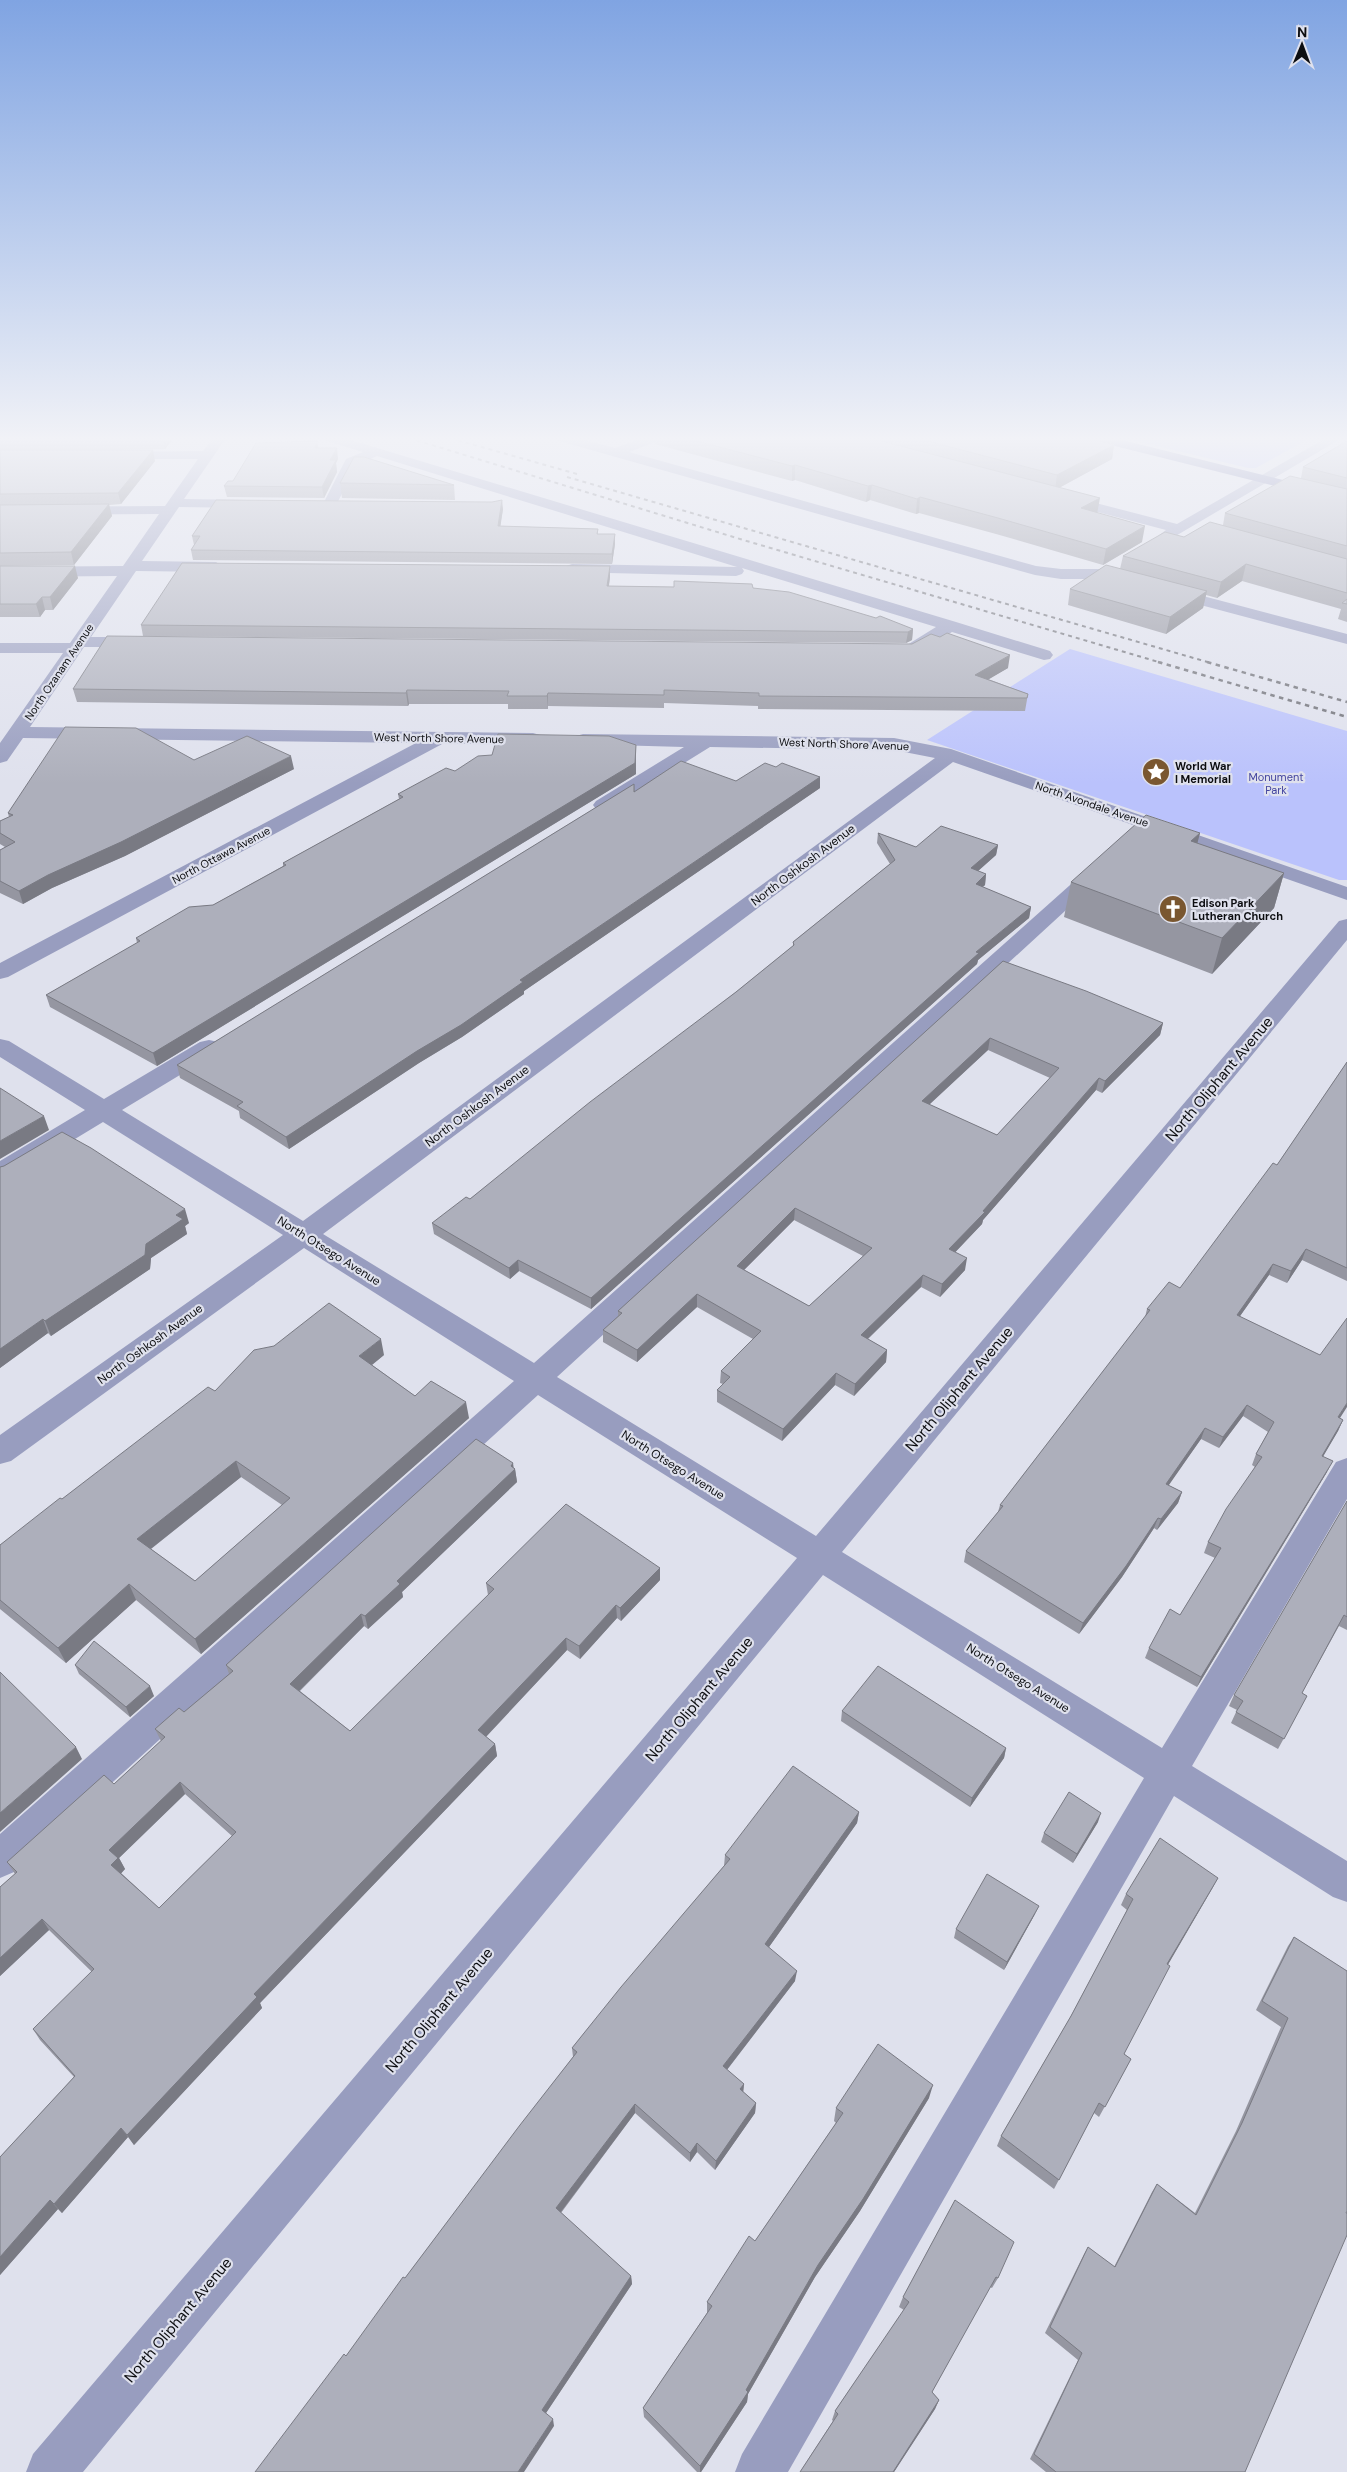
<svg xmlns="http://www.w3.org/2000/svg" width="1347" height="2472" font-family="'DM Sans',sans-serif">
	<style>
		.green { fill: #bac2fc }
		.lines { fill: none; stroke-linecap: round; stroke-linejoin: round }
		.minor { fill: #989dbf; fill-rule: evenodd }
		.major { fill: #5c629f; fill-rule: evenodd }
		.rail-far1 { stroke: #6e6f76; stroke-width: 2; stroke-dasharray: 4 4; stroke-linecap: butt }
		.rail { stroke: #6e6f76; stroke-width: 2.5; stroke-dasharray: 4.5 4.5; stroke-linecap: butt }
		.wall { fill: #9596a1; fill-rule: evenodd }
		.shaded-wall { fill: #797a83 }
		.building { fill: #adafbb; stroke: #797a83; fill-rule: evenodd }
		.labels { text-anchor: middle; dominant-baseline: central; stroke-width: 4.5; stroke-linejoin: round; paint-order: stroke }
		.far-street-label { font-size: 11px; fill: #0c0d10; stroke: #dfe1ed }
		.far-poi-label { font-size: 11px; font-weight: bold; fill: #0c0d10; stroke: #dfe1ed; text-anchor: start }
		.far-park-label { font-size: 11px; fill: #44459f; stroke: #dfe1ed }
		.street-label { font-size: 12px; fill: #0c0d10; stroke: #dfe1ed }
		.near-street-label { font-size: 15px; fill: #0c0d10; stroke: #dfe1ed }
	</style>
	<rect width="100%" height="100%" fill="#dfe1ed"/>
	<path class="green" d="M1124 438H1310L1256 468H1248Z
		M1070 649 1347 731V880H1339L927 740Z"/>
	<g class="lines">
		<path class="minor" d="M213 438H226L184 499 250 500 257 504 250 508 179 507 142 561 216 562 224 567 216 572 136 571 91 637H140L146 638 148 642 146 646 140 647H84L30 727 533 733 540 735 542 739 540 743 533 745 444 743 8 977 0 979V963L416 743 23 738 7 761 0 763V743L63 653H0V643H70L117 576 0 577V567L123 566 159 514 0 515V507L165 506 198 459H116L111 458 109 455 111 452 203 451Z
			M325 438H344L956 622 1050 651 1053 655 1050 659 1044 660 952 632 917 654H894L891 650 894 646 907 645 936 627 742 568 744 571 742 574 736 576 566 572 564 569 566 566 572 564 737 567 377 456 357 465 335 507H325L323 504 346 459 363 452 326 441Z
			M557 438H577L615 448 642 438H659L658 441 629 452 1036 566 1061 569H1102L1134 578 1136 581 1128 586 1102 579H1061L1035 575 559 441Z
			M1326 438H1342L1162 544 1154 539 1166 530 1056 501 1054 498 1061 494 1177 524Z
			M1169 587 1347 634V644L1163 595 1161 592Z
			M583 734 894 738 951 749 1347 887V900L953 762 323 1234 534 1363 1088 869 1095 867 1102 869 1106 873 1102 877 557 1377 816 1536 1339 921 1347 919V940L842 1552 1162 1748 1336 1462 1347 1458V1499L1192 1766 1347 1861V1902L1333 1897 1174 1796 788 2472H735L742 2454 1144 1778 823 1575 83 2472H26L33 2454 797 1558 538 1395 14 1872 0 1878V1834L514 1381 304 1248 11 1461 0 1464V1435L283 1235 103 1122 9 1179 0 1182V1161L85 1110 0 1057V1039L9 1041 104 1099 200 1042 209 1040 218 1042 221 1047 218 1052 122 1110 303 1221 935 758 894 750 710 747 610 809 603 811 596 809 593 805 596 801 684 747 576 744 574 740 576 736Z"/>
		<path class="major" d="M1093 438H1114L1347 496V504L1095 441Z"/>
		<path class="rail-far1" d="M409 438 740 539 1162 663
			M450 438 577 474
			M567 477 1211 663"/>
		<path class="rail" d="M1158 662 1347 717
			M1207 662 1347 702"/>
	</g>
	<path class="wall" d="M0 438H174L165 449 79 450 155 461 121 504 109 505 112 516 74 565 0 566Z
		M655 438H1115L1112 459 1059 488 1142 542 1103 565 996 534 919 513 916 514 870 500 866 502 795 480 792 481 655 444Z
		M1120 438H1133L1129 440Z
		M317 441 318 448 338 459 336 463 337 472 324 498 227 497 224 486 233 481Z
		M1347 441V622L1338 619 1341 609 1242 581 1217 598 1206 595 1203 608 1166 634 1068 605 1070 589 1120 569 1123 556 1223 525 1225 513 1301 478 1303 467Z
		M340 483 454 485 455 500 342 498Z
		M503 509 500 526 598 529V534H615V544L612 564 193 560 191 550 194 545 192 536Z
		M0 566 78 578 53 610H45L40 617H0Z
		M610 577 609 586 753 588 913 629 912 640 906 643 143 636 141 625Z
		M1008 668 988 679 1028 694 1025 711 758 709V706L664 703V708L548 706V709H508V704H409L408 706 77 702 73 689Z
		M636 757V774L157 1066 50 1007 46 995 137 943 136 938 213 905 283 866V863L399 799 398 794 455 771Z
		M194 760 294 769 125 856 52 888 23 904 0 893V850L5 847 0 844V821L9 817 8 813Z
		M776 767 820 777V788L524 991V994L462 1037 419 1063 289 1149 240 1118 239 1111 180 1078 177 1065 634 784 635 792 736 781Z
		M878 833 916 847 998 845 996 855 978 871 986 874 985 885 982 887 1031 907 1029 918 978 960 977 964 591 1309 519 1271 510 1279 434 1234 432 1223 470 1199 736 992 793 946V942L890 864 877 843Z
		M1200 833 1197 843 1284 873 1274 908 1212 974 1064 917 1071 882Z
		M1003 961 1163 1023 1160 1035 1102 1093 1096 1090 983 1220 982 1224 955 1252 965 1270 940 1297 921 1287 868 1339 887 1350 886 1362 854 1396 835 1385 782 1441 717 1402V1390L723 1384 720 1383 721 1371 753 1339 697 1307 637 1362 603 1342V1330L618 1316V1311ZM988 1050 1050 1078 997 1135 929 1105ZM794 1220 863 1256 809 1306 744 1270Z
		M1347 1062V1281L1302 1260 1287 1283 1269 1275 1240 1316 1340 1418 1343 1420 1338 1431 1323 1456 1327 1472 1197 1687 1145 1658 1149 1648 1180 1615 1215 1558 1204 1553 1208 1542 1255 1467 1252 1465 1256 1454 1268 1432 1243 1416 1219 1448 1201 1439 1168 1485 1182 1492 1178 1503 1157 1530 1154 1528 1122 1577 1079 1634 964 1562 966 1551 998 1512 1000 1505 1145 1317 1147 1309 1180 1288 1277 1165Z
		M0 1167 189 1223 185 1226 187 1234 151 1258 150 1269 51 1336 48 1333 0 1368Z
		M384 1355 372 1365 415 1396 469 1418 201 1654 136 1600 66 1663 0 1609V1545L62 1499 215 1391ZM241 1477 282 1505 195 1581 151 1549Z
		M514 1468 515 1469 517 1482 402 1592 403 1597 368 1629 364 1626 300 1691 350 1731 488 1595 486 1583 660 1580 621 1621 617 1618 580 1659 567 1650 486 1737 495 1744 497 1756 260 2003 262 2008 134 2145 128 2137 62 2213 58 2209 0 2275V2157L74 2077 40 2040 33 2029 92 1972 49 1930 0 1976V1887L15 1874 7 1862 114 1784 161 1741 155 1729 184 1712 229 1674 226 1665ZM185 1794 232 1836 159 1908 121 1873 125 1869 119 1858Z
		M1347 1501V1630L1339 1626 1302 1693 1307 1696 1278 1749 1231 1723 1237 1710 1229 1706 1234 1695Z
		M75 1665 154 1696 130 1717 79 1674Z
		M842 1711 1006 1748 1004 1758 970 1807 841 1721Z
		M859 1812 857 1823 769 1947 795 1981 727 2070 744 2084 743 2092 756 2103 755 2113 715 2170 697 2152 690 2162 635 2113 561 2213 631 2276 632 2284 546 2413 554 2426 346 2356 573 2057 572 2048 724 1866 725 1855Z
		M1098 1822 1073 1863 1041 1842 1044 1833Z
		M1218 1878 1168 1964 1124 2054 1131 2059 1099 2117 1094 2113 1054 2189 997 2146 1001 2136 1071 2016 1127 1910 1121 1905 1126 1894Z
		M1035 1914 1004 1970 954 1938 956 1929Z
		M1294 1937 1347 1971 1245 2472H1046L1030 2459 1078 2360 1045 2333 1084 2254 1088 2247 1114 2267 1152 2192 1157 2184 1195 2213 1236 2131 1281 2027 1256 2010 1288 1946Z
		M929 2098 860 2211 815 2277 748 2394 747 2402 701 2472H697L644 2417 643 2408 707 2313V2302L755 2241 836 2123 834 2121 836 2108Z
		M955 2200 998 2278 992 2288 990 2287 932 2392 939 2400 935 2409 894 2472H800L833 2421 832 2420 835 2411 904 2310 899 2307 903 2297Z"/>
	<path class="shaded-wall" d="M162 438H174L165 449Z
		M1107 438H1115L1112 459 1055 490 1057 475 1099 441Z
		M317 441 319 452 315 448Z
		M337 448 338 459 336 463 337 472 324 498 322 487 330 460Z
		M153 450 155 461 121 504 118 493Z
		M795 465V480L792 481V466Z
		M872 485 870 500 866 502 868 486Z
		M920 497 919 513 916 514 917 499Z
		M1100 498 1097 514 1081 508Z
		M502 500 503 509 499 536 498 526Z
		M109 504 112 516 74 565 71 552Z
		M1145 526 1142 542 1103 565 1106 549Z
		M615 534V544L612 564V554Z
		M1246 564 1242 581 1217 598 1221 582Z
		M75 566 78 578 53 610 50 597Z
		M610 566V577L607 597V586Z
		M1207 591 1203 608 1166 634 1170 617Z
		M42 597 45 610 40 617 36 604Z
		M913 629 912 640 906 643 908 632Z
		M1010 655 1008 668 974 688 975 675Z
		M407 690 409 704 408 706 406 693Z
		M548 693V709L547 696Z
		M636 745V774L157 1066 153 1053Z
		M291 756 294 769 125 856 52 888 23 904 19 891 48 875Z
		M820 777V788L524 991V994L462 1037 419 1063 289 1149 286 1137 520 980Z
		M1200 833 1191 868V841Z
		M998 845 996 855 969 879 971 868Z
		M1284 873 1274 908 1212 974 1222 938Z
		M986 874 985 885 974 895 976 884Z
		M1031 907 1029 918 978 960 977 964 591 1309V1298L976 952Z
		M1163 1023 1160 1035 1102 1093 1105 1081Z
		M990 1038 988 1050 920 1113 922 1101Z
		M1099 1078 1096 1090 983 1220 982 1224 947 1261 949 1249 983 1211Z
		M44 1116 49 1130 0 1159V1141Z
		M795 1208 794 1220 736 1278 737 1266Z
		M185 1209 189 1223 185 1226 187 1234 151 1258 150 1269 51 1336 45 1321 146 1244 176 1215Z
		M1306 1249 1302 1260 1287 1283 1291 1271Z
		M967 1258 965 1270 940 1297 942 1284Z
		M518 1260 519 1271 510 1279 509 1268Z
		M1273 1264 1269 1275 1233 1326 1237 1315Z
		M923 1275 921 1287 859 1347 861 1335Z
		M697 1294V1307L637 1362V1350Z
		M43 1319 48 1333 0 1368V1349Z
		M381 1339 384 1355 363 1372 359 1356Z
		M887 1350 886 1362 854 1396 855 1384Z
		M836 1373 835 1385 782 1441 783 1429Z
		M466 1402 469 1418 201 1654 195 1639Z
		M1347 1403V1407L1333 1429 1338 1417Z
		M1247 1405 1243 1416 1219 1448 1223 1437Z
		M1343 1420 1338 1431 1317 1467 1322 1456Z
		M1205 1428 1201 1439 1162 1495 1166 1484Z
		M236 1461 241 1477 143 1555 137 1539Z
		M1333 1461 1327 1472 1197 1687 1201 1677Z
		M513 1463 514 1470 515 1469 517 1482 402 1592 403 1597 368 1629 365 1616 397 1581Z
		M1182 1492 1178 1503 1157 1530 1161 1519Z
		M1158 1518 1154 1528 1122 1577 1079 1634 1083 1623Z
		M660 1568V1580L621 1621 620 1608Z
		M129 1584 136 1600 66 1663 58 1648Z
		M616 1605 617 1618 580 1659 579 1646Z
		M361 1614 364 1626 294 1696 290 1684Z
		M566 1638 567 1650 480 1743 478 1730Z
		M150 1686 154 1696 130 1717 126 1707Z
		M495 1744 497 1756 260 2003 262 2008 134 2145 127 2135 254 1994Z
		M76 1747 82 1759 0 1832V1813Z
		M1006 1748 1004 1758 970 1807 972 1798Z
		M180 1782 185 1794 119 1858 125 1869 118 1877 111 1865 109 1850Z
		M859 1812 857 1823 764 1954 765 1944Z
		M1101 1813 1098 1822 1073 1863 1077 1854Z
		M1218 1878 1212 1889 1162 1975 1167 1964Z
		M1039 1906 1035 1914 1004 1970 1007 1962Z
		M42 1919 49 1930 0 1976V1958Z
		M797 1971 795 1981 722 2076 723 2066Z
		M744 2084 743 2094 740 2089Z
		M933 2085 929 2098 860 2211 815 2277 748 2394 747 2402 701 2472H700V2466L746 2390 818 2265Z
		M756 2103 755 2113 715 2170 716 2161Z
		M635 2104V2113L557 2217 556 2208Z
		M121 2128 128 2137 62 2213 54 2204Z
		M697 2143V2152L690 2162V2153Z
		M50 2200 58 2209 0 2275V2257Z
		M631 2276 632 2284 544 2416 542 2410Z
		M939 2400 935 2409 894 2472H893Z
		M553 2419 554 2426 524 2472H518Z"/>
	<path class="building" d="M0 438H163L0 439Z
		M685 438H870L1100 498 1081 508 1145 526 1106 549 998 518 920 497 917 499 872 485 868 486 795 465 792 466Z
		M916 438H1107L1099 441 1114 445 1057 475Z
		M317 441 315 448H337L330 460H336L322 487 224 486 228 481H233L256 443Z
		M1347 441V478L1303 467Z
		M0 450H153L118 493 0 494Z
		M354 457H364L454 485 340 483Z
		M1290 476 1347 489V546L1225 513Z
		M216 500 492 502 502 500 498 526 598 529 597 534H615L612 554 191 550 200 536H192Z
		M109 504 71 552 0 553V505Z
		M1210 522 1347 559V593L1246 564 1221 582 1123 556 1165 532 1184 537Z
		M182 563 610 566 607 586 674 587V581L752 584 753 588 789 592 876 618 880 616 913 629 908 632 141 625Z
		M1106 565 1207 591 1170 617 1070 589Z
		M0 566H75L50 597H42L36 604H0Z
		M1347 599V604L1342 603Z
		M947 633 1010 655 975 675 1028 694 1027 698 759 696V693L664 690V695L548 693 547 696H507L509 691 407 690 406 693 73 689 107 636 912 644 931 634 940 637Z
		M65 727 136 728 194 760 247 736 291 756 121 842 48 875 19 891 0 881V850L15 842 0 833V821L13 815 8 813Z
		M498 734 609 736 636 745 635 763 153 1053 46 995 140 941 136 938 189 907 213 905 286 865 283 863 403 797 398 794 446 768 455 771 478 756 492 755Z
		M681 761 736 781 765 763 776 767 782 763 820 777 520 980 523 982 461 1025 417 1051 286 1137 237 1106 243 1102 177 1065 634 784V792Z
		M1146 815 1200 833 1191 841 1284 873 1222 938 1071 882Z
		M941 826 998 845 971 868 986 874 976 884 1031 907 976 952 979 953 591 1298 518 1260 509 1268 432 1223 466 1197 470 1199 590 1102 736 992 794 945 793 942 895 860 878 833 916 847Z
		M1003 961 1086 991 1163 1023 1105 1081 1099 1078 983 1211 985 1212 949 1249 967 1258 942 1284 923 1275 861 1335 887 1350 855 1384 836 1373 783 1429 717 1390 730 1377 721 1371 761 1331 697 1294 637 1350 603 1330 622 1313 618 1311ZM990 1038 1059 1068 997 1135 922 1101ZM795 1208 872 1248 809 1306 737 1266Z
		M1347 1062V1268L1306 1249 1291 1271 1273 1264 1237 1315 1320 1355 1347 1318V1403L1338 1417 1343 1420 1322 1456 1333 1461 1201 1677 1149 1648 1170 1609 1180 1615 1221 1548 1208 1542 1226 1509 1262 1457 1256 1454 1274 1422 1247 1405 1223 1437 1205 1428 1166 1484 1182 1492 1161 1519 1158 1518 1126 1566 1083 1623 966 1551 1003 1506 1000 1505 1150 1310 1147 1309 1169 1282 1180 1288 1273 1163 1277 1165Z
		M0 1088 44 1116 0 1141Z
		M62 1132 91 1148 185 1209 176 1215 183 1219 146 1244 145 1255 45 1321 43 1319 0 1349V1167L4 1166Z
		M329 1303 381 1339 359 1356 415 1396 431 1381 466 1402 195 1639 129 1584 58 1648 0 1600V1545L60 1498 62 1499 208 1387 215 1391 254 1350 274 1346ZM236 1461 290 1498 195 1581 137 1539Z
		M476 1439 513 1463 511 1466 515 1469 397 1581 400 1584 365 1616 361 1614 290 1684 350 1731 494 1589 486 1583 566 1504 660 1568 620 1608 616 1605 579 1646 566 1638 478 1730 495 1744 254 1994 257 1997 127 2135 121 2128 54 2204 50 2200 0 2257V2157L75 2076 33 2029 94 1969 42 1919 0 1958V1887L17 1872 7 1862 104 1775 114 1784 165 1737 155 1729 179 1708 184 1712 233 1671 226 1665ZM180 1782 236 1832 159 1908 111 1865 118 1858 109 1850Z
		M1347 1501V1617L1344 1615 1302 1693 1307 1696 1284 1739 1236 1712 1243 1701 1234 1695Z
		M94 1641 150 1686 126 1707 75 1665Z
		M878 1666 1006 1748 972 1798 842 1711Z
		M0 1672 76 1747 0 1813Z
		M793 1766 859 1812 765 1944 797 1971 723 2066 744 2084 740 2089 756 2103 716 2161 697 2143 690 2153 635 2104 556 2208 631 2276 542 2410 553 2419 518 2472H255L344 2354 346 2356 403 2277 405 2278 520 2125 577 2052 572 2048 621 1987 730 1859 725 1855Z
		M1069 1792 1101 1813 1077 1854 1044 1833Z
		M1160 1838 1218 1878 1167 1964 1170 1966 1124 2054 1131 2059 1105 2107 1099 2103 1059 2180 1001 2136 1071 2016 1133 1899 1126 1894Z
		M987 1874 1039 1906 1007 1962 956 1929Z
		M1294 1937 1347 1971V2211L1346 2213H1347V2235L1245 2472H1056L1034 2454 1082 2353 1050 2327 1088 2247 1115 2267 1157 2184 1196 2215 1242 2123 1288 2018 1262 2001Z
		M878 2044 933 2085 863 2199 818 2265 746 2390 748 2392 700 2466 643 2408 712 2306 707 2302 749 2236 755 2241 843 2113 836 2108Z
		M955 2200 1014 2242 998 2278 996 2277 932 2392 939 2400 893 2472H800L838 2414 835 2411 909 2302 903 2297Z"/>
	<linearGradient id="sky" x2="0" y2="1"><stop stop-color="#80a4e2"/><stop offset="0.56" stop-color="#f1f2f7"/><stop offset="1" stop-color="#f1f2f7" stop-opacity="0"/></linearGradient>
	<rect width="1347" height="784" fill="url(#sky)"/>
	<defs>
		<symbol id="sight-disc" viewBox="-11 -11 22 22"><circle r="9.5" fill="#7a5730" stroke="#dfe1ed"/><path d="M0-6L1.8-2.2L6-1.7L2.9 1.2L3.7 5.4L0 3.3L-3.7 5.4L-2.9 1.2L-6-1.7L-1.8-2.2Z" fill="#fff"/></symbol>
		<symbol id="church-disc" viewBox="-11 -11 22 22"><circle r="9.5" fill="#7a5730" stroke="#dfe1ed"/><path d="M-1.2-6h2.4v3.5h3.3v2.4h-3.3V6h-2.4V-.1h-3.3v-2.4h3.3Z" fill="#fff"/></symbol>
	</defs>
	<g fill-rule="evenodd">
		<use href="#sight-disc" x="1140" y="756" width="32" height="32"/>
		<use href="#church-disc" x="1157" y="893" width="32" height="32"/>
	</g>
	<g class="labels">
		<g class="far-street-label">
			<text transform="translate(59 672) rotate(-56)">North Ozanam Avenue</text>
			<text transform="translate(439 738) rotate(1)">West North Shore Avenue</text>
			<text transform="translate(844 744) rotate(2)">West North Shore Avenue</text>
			<text transform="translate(1092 804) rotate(19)">North Avondale Avenue</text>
			<text transform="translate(221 855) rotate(-28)">North Ottawa Avenue</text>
		</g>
		<g class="far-poi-label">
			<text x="1175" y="766">World War<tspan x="1175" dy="13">I Memorial</tspan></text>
			<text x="1192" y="903">Edison Park<tspan x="1192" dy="13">Lutheran Church</tspan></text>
		</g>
		<g class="far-park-label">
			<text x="1276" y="777">Monument<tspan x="1276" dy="13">Park</tspan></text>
		</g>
		<g class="street-label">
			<text transform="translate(803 865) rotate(-37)">North Oshkosh Avenue</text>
			<text transform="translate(477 1106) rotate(-37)">North Oshkosh Avenue</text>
			<text transform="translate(329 1251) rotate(32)">North Otsego Avenue</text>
			<text transform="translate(150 1344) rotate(-36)">North Oshkosh Avenue</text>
			<text transform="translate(673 1465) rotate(32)">North Otsego Avenue</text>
			<text transform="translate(1018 1678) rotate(32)">North Otsego Avenue</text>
		</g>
		<g class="near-street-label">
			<text transform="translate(1219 1079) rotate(-50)">North Oliphant Avenue</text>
			<text transform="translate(959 1389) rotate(-50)">North Oliphant Avenue</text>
			<text transform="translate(699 1699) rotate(-50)">North Oliphant Avenue</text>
			<text transform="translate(439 2010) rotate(-50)">North Oliphant Avenue</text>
			<text transform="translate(178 2320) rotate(-50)">North Oliphant Avenue</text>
		</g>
	</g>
	<g transform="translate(1302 45) rotate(1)" stroke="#dfe1ed" stroke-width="4" paint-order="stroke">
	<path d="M0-4L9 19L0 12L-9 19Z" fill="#0c0d10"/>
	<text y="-8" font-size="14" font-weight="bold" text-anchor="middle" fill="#0c0d10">N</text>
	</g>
</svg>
